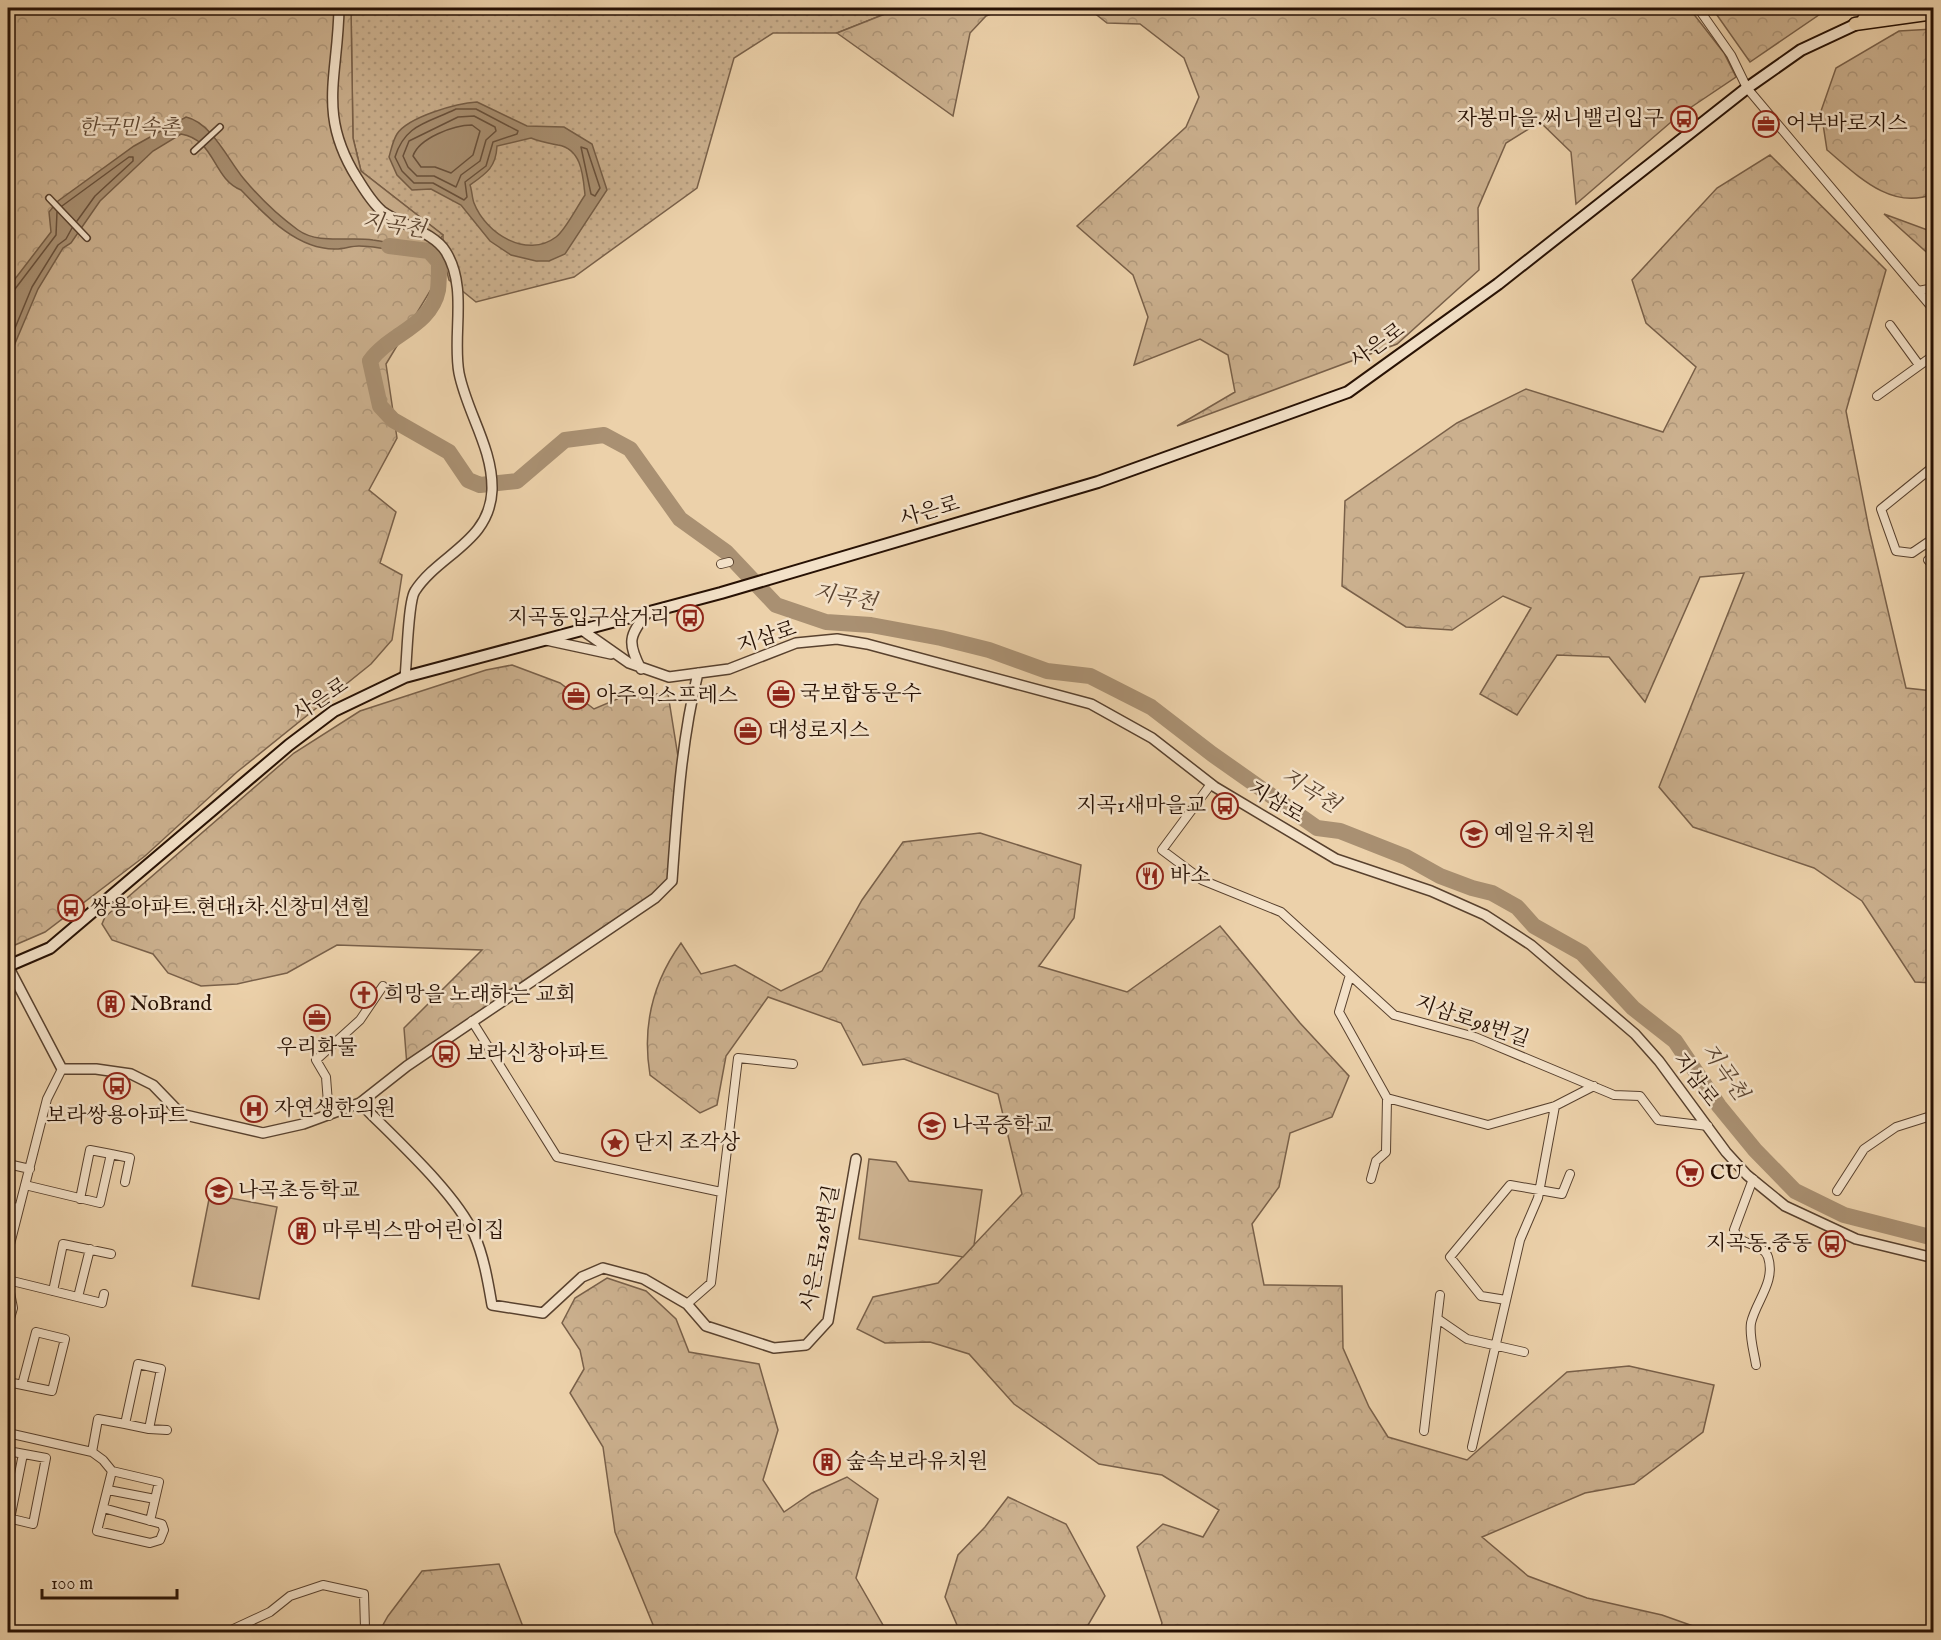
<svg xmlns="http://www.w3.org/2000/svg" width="1941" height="1640" font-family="'IM FELL English','Noto Serif KR',serif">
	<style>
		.grass { fill: url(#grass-dots); stroke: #796049; stroke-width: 1.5 }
		.forest { fill: url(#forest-crowns); stroke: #796049; stroke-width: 1.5 }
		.garden { fill: #cbb08e; stroke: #796049; stroke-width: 1.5 }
		.water { fill: #a99072; stroke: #755d46; stroke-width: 1.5; fill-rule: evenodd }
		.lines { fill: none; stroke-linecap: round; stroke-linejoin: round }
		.shore { stroke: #68503b; stroke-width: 1.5 }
		.river { stroke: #a99072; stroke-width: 16 }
		.pedestrian-casing { stroke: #58412e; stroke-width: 8 }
		.minor-casing { stroke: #58412e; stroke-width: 10 }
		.tertiary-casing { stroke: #58412e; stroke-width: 12 }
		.secondary-casing { stroke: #271104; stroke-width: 14 }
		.trunk-casing { stroke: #271104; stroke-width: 15 }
		.pedestrian { stroke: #f3e1c8; stroke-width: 5 }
		.minor { stroke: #f3e1c8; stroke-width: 8 }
		.tertiary { stroke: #f3e1c8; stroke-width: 9 }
		.secondary { stroke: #f3e1c8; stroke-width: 10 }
		.trunk { stroke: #ecd1aa; stroke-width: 12 }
		.labels { text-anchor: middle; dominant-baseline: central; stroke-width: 5; stroke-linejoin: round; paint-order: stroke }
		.poi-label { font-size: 21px; fill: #271104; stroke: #f3e1c8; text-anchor: start }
		.park-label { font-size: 21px; font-style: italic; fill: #604934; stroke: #f3e1c8 }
		.street-label { font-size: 21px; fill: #271104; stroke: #f3e1c8 }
		.water-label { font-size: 22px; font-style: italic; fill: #5b4430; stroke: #f3e1c8 }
	</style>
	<defs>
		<pattern id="grass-dots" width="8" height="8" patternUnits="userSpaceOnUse" patternTransform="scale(1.5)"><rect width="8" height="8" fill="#cbb08e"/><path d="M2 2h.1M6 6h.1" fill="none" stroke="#ae9679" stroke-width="1.8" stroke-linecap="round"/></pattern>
		<pattern id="forest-crowns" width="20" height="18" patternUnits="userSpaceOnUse" patternTransform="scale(1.5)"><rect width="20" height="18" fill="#cbb08e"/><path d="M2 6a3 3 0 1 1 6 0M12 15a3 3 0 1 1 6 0" fill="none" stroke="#ae9679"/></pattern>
	</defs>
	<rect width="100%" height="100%" fill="#ecd1aa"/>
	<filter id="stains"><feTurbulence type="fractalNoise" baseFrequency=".00333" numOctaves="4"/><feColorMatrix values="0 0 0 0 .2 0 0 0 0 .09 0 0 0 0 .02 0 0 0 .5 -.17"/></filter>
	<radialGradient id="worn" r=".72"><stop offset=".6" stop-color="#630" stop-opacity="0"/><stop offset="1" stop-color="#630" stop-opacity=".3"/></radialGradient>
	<path class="grass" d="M351 8H900L837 33H773L734 58 697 188 574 277 476 302 449 280 443 257V235L361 171 353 138Z"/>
	<path class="forest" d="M8 8H351L353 138 361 171 443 235 433 248 415 244 403 248 429 251 438 278 386 364 397 438 369 490 396 512 380 563 402 575 392 640 371 664 237 772 145 856 45 932 8 948Z
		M900 8H1007L986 16 970 33 953 116 837 33Z
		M1088 8H1689L1724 53 1736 77 1678 116 1576 204 1571 152 1540 122 1506 143 1478 208 1479 270 1397 344 1177 426 1235 392 1228 355 1200 339 1134 365 1148 317 1133 275 1077 226 1186 127 1199 97 1184 58 1140 24 1107 23Z
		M1712 8H1829L1750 62Z
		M1933 29V194C1891 211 1857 175 1827 150L1821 111 1836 68 1899 31Z
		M1770 155 1886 270 1846 411 1869 529 1906 688 1933 691V983L1915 982 1862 901 1814 868 1693 827 1659 787 1744 573 1700 577 1645 702 1609 657 1557 655 1517 715 1480 694 1531 608 1503 596 1452 630 1406 627 1342 586 1345 501 1457 423 1526 389 1663 432 1696 367 1646 323 1632 280 1717 188Z
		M1884 214 1933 232V258Z
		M512 665 560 683 594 709 629 694H668L680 769 672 881 407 1066 404 1028 482 950 337 945 287 973 237 984 201 986 168 973 153 954 112 940 102 924 105 917 294 753 360 711 486 670Z
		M980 833 1081 865 1074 918 1039 966 1127 992 1220 926 1300 1023 1349 1076 1332 1117 1290 1133 1279 1187 1252 1224 1264 1285 1342 1286 1343 1348 1369 1407 1388 1437 1467 1460 1567 1372 1629 1366 1714 1385 1703 1432 1634 1484 1585 1493 1482 1537 1528 1576 1587 1598 1662 1615 1710 1632H1159L1162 1623 1137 1547 1163 1524 1203 1537 1219 1510 1162 1475 1099 1464 1014 1404 969 1354 930 1342 885 1343 857 1329 873 1297 938 1283 1022 1194 998 1094 904 1059 863 1065 841 1023 768 997 726 1056 717 1105 700 1113 650 1075C642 1027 653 982 681 943L701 974 735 965 781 991 822 971 862 900 903 842Z
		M607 1278 646 1291 676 1319 689 1352 759 1364 778 1430 763 1480 784 1512 812 1493 847 1477 878 1499 856 1578 887 1632H656L615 1532 603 1447 570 1393 584 1369 580 1350 562 1323 575 1298Z
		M1008 1497 1066 1524 1105 1596 1084 1632H960L945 1597 958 1555 985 1527Z
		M499 1564 525 1632H379L388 1616 422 1571Z"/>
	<path class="garden" d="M869 1159 896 1162 909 1181 982 1190 974 1245 963 1257 859 1239Z
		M210 1194 277 1207 259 1299 192 1286Z"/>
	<path class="water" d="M477 102 527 126 564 127 592 144 607 190 565 254 549 261H536L511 255 490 241 461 205 431 189 412 190 397 175 389 157C391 150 393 140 397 134 408 117 457 103 477 102ZM531 138C541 142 548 143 558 145 582 149 583 176 585 195 578 205 565 231 556 237 527 259 486 234 474 203 472 198 472 190 470 185 487 173 496 167 497 146Z
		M186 117C212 123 228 160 244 179 259 197 280 217 298 230 319 245 349 236 373 240 387 242 400 245 414 248 395 253 378 246 359 246 351 246 344 249 336 249 297 250 266 216 241 190 212 178 216 140 181 134L153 151 100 201 71 243 63 248 38 289 8 360V288L51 232 49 212 58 201 134 146Z"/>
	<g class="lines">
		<path class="shore" d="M456 109H476L518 131 517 134 493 142 486 166 465 182 467 197 464 200 433 183H414L402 171 395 157C405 124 428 123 456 109Z
			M474 116 495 127 496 131 486 140 480 161 461 175 456 187 434 176H417L408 167 403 156 409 141 458 117Z
			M472 125 480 131 473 155 451 173 435 167H421L413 156C419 138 454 125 472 125Z
			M581 147 587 149 600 188 595 196 591 194Z
			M62 206 129 157H133V161L95 196 77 221
			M8 291 15 289 56 235 57 212
			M8 345 32 287 58 245 66 239 72 228"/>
		<path class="river" d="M389 246 429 251 439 262C439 271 439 281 438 290 431 326 389 334 370 361L380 406 393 420 449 452 468 480 480 485 517 481 565 440 604 435 630 449 680 519 726 552 776 605 826 622 871 625 941 638 989 650 1047 671 1090 676 1151 707 1212 754 1317 828 1340 831 1406 857 1440 876 1472 888 1492 893 1517 907 1534 926 1582 953 1633 1008 1675 1041 1719 1106 1755 1150 1795 1191 1844 1215 1934 1238"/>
		<defs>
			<path id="pedestrian" d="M194 151 220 127
				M49 198 87 238"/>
			<path id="minor" d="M1698 8 1731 55 1747 88 1934 310
				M1918 291 1934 288
				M1890 325 1919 365
				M1877 396 1934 355
				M1934 466 1881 509 1896 551 1912 553 1934 538
				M1934 555 1928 560 1934 567
				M721 564 729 562
				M1211 784 1162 850 1202 880 1281 912 1394 1015 1475 1037 1614 1095 1640 1096 1658 1120 1708 1126
				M1350 975 1339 1012 1387 1098 1488 1125 1555 1106 1594 1086
				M472 1021 557 1157 721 1192
				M329 1116 326 1077 316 1060 360 1020 383 986
				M111 1154 130 1158 125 1182
				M8 1164 30 1169
				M1371 1179 1376 1161 1386 1152 1387 1098
				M1753 1179 1734 1230C1739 1247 1763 1242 1768 1257 1776 1282 1756 1301 1751 1323 1749 1336 1754 1352 1756 1365
				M25 1185 100 1203 111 1154 90 1150 80 1199
				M1837 1191 1864 1149 1896 1127 1934 1115
				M8 1206 17 1208
				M8 1252 47 1099 62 1069
				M8 1280 102 1303 104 1294
				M8 1282 13 1308 8 1325
				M53 1291 63 1244 111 1254
				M78 1297 90 1249
				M1506 1300 1481 1296 1450 1257 1510 1185 1562 1194 1570 1174
				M687 1304 711 1283 738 1058 793 1064
				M1438 1319 1467 1339 1524 1352
				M8 1382 52 1391 65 1339 36 1332 22 1385
				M149 1429 167 1430
				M1424 1431 1440 1295
				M8 1433 92 1452 103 1460 112 1471 159 1482 150 1521
				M1472 1447 1520 1240 1538 1198 1555 1106
				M8 1451 46 1458 33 1524 8 1518
				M92 1452 98 1419 125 1424 138 1364 161 1369 149 1429 125 1424
				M108 1490 155 1499
				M103 1508 162 1524 164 1530 160 1540 150 1543 97 1531 112 1471
				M10 1519 23 1454
				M227 1632 270 1612 290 1596 323 1585 364 1594 365 1628 361 1632"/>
			<path id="tertiary" d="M339 8C338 77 317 114 357 178 364 189 372 203 382 211 401 225 434 232 446 252 468 288 452 335 459 373 467 413 493 448 492 490 490 542 439 554 415 591 408 601 407 661 405 677
				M582 630 629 663 669 677 729 669 796 643 837 639 867 644 1091 704 1152 738 1215 787 1336 859 1431 891 1485 915 1531 945 1635 1034 1659 1061 1726 1152 1747 1175 1785 1206 1856 1239 1934 1258
				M546 640 611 654
				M641 669C627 642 629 636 647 613
				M8 966 62 1069H96L131 1074 153 1085 181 1114 263 1133 303 1124 360 1103C394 1138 454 1191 474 1234 484 1257 488 1282 492 1305L543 1313 582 1277 603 1268 644 1279 687 1304 706 1326 774 1348 806 1345 828 1321 856 1159
				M360 1103 407 1066 655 898 672 881C677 811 681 742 698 673"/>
			<path id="secondary" d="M1882 16 1911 8
				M8 966 50 948 289 745 334 711 405 677 721 593 1098 482 1348 392 1498 284 1747 88 1801 50 1861 22"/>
			<path id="trunk" d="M1864 19 1886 8
				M1855 24 1934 13"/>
		</defs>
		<use href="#pedestrian" class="pedestrian-casing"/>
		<use href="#minor" class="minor-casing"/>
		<use href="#tertiary" class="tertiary-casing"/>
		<use href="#secondary" class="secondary-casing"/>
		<use href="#trunk" class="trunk-casing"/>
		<use href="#pedestrian" class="pedestrian"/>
		<use href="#minor" class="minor"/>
		<use href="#tertiary" class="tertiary"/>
		<use href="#secondary" class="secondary"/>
		<use href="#trunk" class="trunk"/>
	</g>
	<defs>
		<symbol id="bus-ring" viewBox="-11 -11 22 22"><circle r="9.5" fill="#f3e1c8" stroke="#8f2418" stroke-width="1.5"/><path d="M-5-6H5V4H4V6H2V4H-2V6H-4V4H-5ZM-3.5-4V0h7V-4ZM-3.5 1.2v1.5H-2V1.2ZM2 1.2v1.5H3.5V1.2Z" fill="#8f2418"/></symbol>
		<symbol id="office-ring" viewBox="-11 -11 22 22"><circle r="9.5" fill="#f3e1c8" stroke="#8f2418" stroke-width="1.5"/><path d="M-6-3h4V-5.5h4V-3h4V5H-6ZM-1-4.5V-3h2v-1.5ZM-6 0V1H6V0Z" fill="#8f2418"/></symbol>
		<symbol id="school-ring" viewBox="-11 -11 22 22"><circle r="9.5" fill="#f3e1c8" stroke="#8f2418" stroke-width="1.5"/><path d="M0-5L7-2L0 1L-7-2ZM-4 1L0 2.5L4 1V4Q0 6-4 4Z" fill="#8f2418"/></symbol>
		<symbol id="restaurant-ring" viewBox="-11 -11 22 22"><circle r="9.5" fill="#f3e1c8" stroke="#8f2418" stroke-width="1.5"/><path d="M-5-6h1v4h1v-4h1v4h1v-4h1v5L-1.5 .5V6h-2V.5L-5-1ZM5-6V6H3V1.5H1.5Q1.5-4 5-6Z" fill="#8f2418"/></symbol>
		<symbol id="church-ring" viewBox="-11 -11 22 22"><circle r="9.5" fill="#f3e1c8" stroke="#8f2418" stroke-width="1.5"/><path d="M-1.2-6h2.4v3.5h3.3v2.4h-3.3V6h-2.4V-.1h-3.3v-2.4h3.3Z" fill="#8f2418"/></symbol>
		<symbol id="building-ring" viewBox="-11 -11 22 22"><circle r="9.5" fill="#f3e1c8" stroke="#8f2418" stroke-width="1.5"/><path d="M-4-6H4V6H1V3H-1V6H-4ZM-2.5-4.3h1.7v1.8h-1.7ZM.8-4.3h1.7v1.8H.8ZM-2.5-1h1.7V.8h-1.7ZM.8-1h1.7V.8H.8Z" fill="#8f2418"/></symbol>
		<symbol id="hospital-ring" viewBox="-11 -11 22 22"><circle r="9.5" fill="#f3e1c8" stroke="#8f2418" stroke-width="1.5"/><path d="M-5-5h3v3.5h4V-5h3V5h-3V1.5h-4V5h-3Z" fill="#8f2418"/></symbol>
		<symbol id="sight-ring" viewBox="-11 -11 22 22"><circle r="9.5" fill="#f3e1c8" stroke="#8f2418" stroke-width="1.5"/><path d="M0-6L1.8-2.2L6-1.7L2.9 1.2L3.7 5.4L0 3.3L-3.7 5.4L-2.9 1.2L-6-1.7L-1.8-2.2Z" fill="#8f2418"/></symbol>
		<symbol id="supermarket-ring" viewBox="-11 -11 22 22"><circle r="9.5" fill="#f3e1c8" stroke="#8f2418" stroke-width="1.5"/><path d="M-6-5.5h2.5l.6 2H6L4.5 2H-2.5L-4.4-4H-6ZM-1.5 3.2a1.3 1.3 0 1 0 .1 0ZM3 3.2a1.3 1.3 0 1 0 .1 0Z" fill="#8f2418"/></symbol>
	</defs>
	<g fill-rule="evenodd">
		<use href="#bus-ring" x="1669" y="104" width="30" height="30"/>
		<use href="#office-ring" x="1751" y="109" width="30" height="30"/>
		<use href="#bus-ring" x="675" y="603" width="30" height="30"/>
		<use href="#office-ring" x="766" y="679" width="30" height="30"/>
		<use href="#office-ring" x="561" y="681" width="30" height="30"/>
		<use href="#office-ring" x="733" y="716" width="30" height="30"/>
		<use href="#bus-ring" x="1210" y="791" width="30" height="30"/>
		<use href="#school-ring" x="1459" y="819" width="30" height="30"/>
		<use href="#restaurant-ring" x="1135" y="861" width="30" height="30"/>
		<use href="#bus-ring" x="56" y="893" width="30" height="30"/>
		<use href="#church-ring" x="349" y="980" width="30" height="30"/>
		<use href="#building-ring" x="96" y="989" width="30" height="30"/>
		<use href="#office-ring" x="302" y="1003" width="30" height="30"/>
		<use href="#bus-ring" x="431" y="1039" width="30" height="30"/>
		<use href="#bus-ring" x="102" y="1071" width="30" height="30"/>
		<use href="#hospital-ring" x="239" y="1094" width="30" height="30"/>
		<use href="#school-ring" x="917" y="1111" width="30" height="30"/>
		<use href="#sight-ring" x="600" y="1128" width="30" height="30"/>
		<use href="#supermarket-ring" x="1675" y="1158" width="30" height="30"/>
		<use href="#school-ring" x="204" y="1176" width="30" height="30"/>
		<use href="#building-ring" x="287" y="1216" width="30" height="30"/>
		<use href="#bus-ring" x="1817" y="1229" width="30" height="30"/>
		<use href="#building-ring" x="812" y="1447" width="30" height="30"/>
	</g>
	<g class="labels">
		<g class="poi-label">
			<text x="1664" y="119" text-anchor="end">자봉마을.써니밸리입구</text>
			<text x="1786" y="124">어부바로지스</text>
			<text x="670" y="618" text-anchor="end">지곡동입구삼거리</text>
			<text x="800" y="694">국보합동운수</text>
			<text x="596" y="696">아주익스프레스</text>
			<text x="768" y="731">대성로지스</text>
			<text x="1206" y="806" text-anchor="end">지곡1새마을교</text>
			<text x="1494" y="834">예일유치원</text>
			<text x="1170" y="876">바소</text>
			<text x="90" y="908">쌍용아파트.현대1차.신창미션힐</text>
			<text x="384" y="995">희망을 노래하는 교회</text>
			<text x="130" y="1004">NoBrand</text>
			<text x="317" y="1048" text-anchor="middle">우리화물</text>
			<text x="466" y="1054">보라신창아파트</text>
			<text x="274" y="1109">자연생한의원</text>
			<text x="117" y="1116" text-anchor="middle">보라쌍용아파트</text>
			<text x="952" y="1126">나곡중학교</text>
			<text x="634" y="1143">단지 조각상</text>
			<text x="1710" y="1173">CU</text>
			<text x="238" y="1191">나곡초등학교</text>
			<text x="322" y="1231">마루빅스맘어린이집</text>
			<text x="1812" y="1244" text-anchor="end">지곡동.중동</text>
			<text x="846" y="1462">숲속보라유치원</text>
		</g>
		<g class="park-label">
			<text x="129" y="128">한국민속촌</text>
		</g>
		<g class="street-label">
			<text transform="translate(1378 346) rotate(-36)">사은로</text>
			<text transform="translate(930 512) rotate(-16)">사은로</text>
			<text transform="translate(767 638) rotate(-18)">지삼로</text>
			<text transform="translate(321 700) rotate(-33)">사은로</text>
			<text transform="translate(1276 803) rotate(31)">지삼로</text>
			<text transform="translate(1472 1022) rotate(19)">지삼로98번길</text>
			<text transform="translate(1695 1080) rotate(53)">지삼로</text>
			<text transform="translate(821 1248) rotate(-79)">사은로126번길</text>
		</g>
		<g class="water-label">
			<text transform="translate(394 226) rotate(9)">지곡천</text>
			<text transform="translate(845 598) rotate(10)">지곡천</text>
			<text transform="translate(1310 791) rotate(32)">지곡천</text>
			<text transform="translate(1724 1072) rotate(55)">지곡천</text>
		</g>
	</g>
	<rect width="1941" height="1640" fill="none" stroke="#ecd1aa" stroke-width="30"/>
	<rect x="9" y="9" width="1923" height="1622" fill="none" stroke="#271104" stroke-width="3"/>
	<rect x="15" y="15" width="1911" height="1610" fill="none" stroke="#271104" stroke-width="1.5"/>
	<path d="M42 1589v9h135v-9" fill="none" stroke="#271104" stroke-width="3"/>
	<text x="51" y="1589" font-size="18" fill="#271104" stroke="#f3e1c8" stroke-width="4.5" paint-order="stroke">100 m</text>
	<rect width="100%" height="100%" filter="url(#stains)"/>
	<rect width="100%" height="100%" fill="url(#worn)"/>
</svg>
